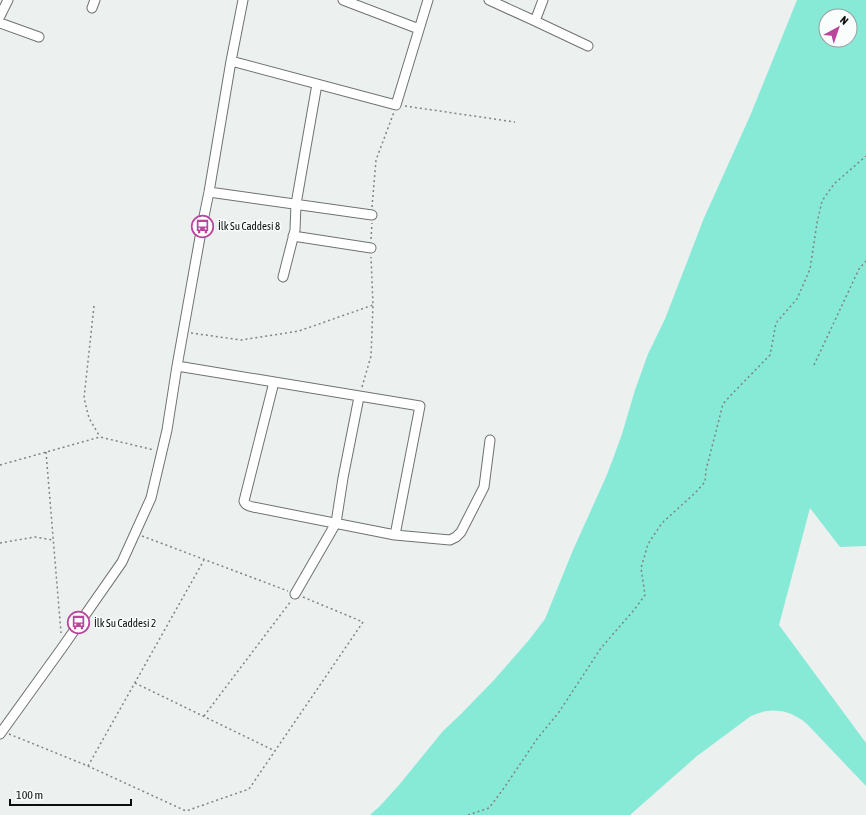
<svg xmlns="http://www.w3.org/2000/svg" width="866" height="815" font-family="'Asap Condensed',sans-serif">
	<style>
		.green { fill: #86ead7; fill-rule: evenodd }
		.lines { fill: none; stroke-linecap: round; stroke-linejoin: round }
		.minor-casing { stroke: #6f7271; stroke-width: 11 }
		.path { stroke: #808382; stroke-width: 1.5; stroke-dasharray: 2 3; stroke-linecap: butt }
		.minor { stroke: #fff; stroke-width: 9 }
		.labels { text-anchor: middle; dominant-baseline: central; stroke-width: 3; stroke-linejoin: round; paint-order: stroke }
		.poi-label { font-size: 11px; fill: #0c0d0d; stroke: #f9fdfc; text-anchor: start }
	</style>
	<rect width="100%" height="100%" fill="#ecf0ef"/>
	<path class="green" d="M797 0H866V546L840 547 810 508 779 625 866 743V786L806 723C788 709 771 707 751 716L697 756 630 815H370L380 806 399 785 443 731 461 714 494 680 529 640 545 619 573 550 606 477 614 456 622 434 635 390 648 354 665 319 704 218 750 116ZM826 16H850V40H826Z"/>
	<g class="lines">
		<defs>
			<path id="minor" d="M343 0 419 29
				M489 0 535 21 543 0
				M92 8 95 0
				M0 16 8 0
				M535 21 588 46
				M0 23 39 37
				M231 61 396 105 428 0
				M209 192 372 215
				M293 236 371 248
				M283 277 295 230 296 204 317 84
				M177 366 420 406 395 535
				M274 382 244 501C245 505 249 506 253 507L395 535 450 540 456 537 461 532 484 487 490 440
				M295 594 336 523 343 478 359 397
				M0 734 62 648 122 562 151 498 167 430 177 366 202 226 209 192 231 61 243 0"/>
		</defs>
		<use href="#minor" class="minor-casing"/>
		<path class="path" d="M405 106 515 122
			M372 207 376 160 394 112
			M371 239 372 223
			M94 306 84 398 89 418 100 437
			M191 333 241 340 299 331 373 305
			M814 365 859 269 866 261
			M362 387 371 356 373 305 371 257
			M46 452 61 633
			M0 465 100 437 154 450
			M142 536 288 591
			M0 543 35 537 53 540
			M135 683 275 751
			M204 716 291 601
			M9 734 88 766 186 811 249 789 363 622 303 597
			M88 766 204 560
			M468 815 489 808 504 788 537 739 559 712 601 648 634 610 645 595 641 568 648 544 662 523 695 493 705 482 706 470 723 404 732 394 770 355 776 323 797 299 810 269 817 223 822 201 834 184 866 156"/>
		<use href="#minor" class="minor"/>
	</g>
	<defs>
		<symbol id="bus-ring" viewBox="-11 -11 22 22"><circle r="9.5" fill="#f9fdfc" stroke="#b9459d" stroke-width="1.5"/><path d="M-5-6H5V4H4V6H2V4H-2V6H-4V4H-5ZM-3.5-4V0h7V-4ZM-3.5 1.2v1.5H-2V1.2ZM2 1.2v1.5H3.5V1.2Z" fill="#b9459d"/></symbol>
	</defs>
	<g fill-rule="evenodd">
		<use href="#bus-ring" x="190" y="214" width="25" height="25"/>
		<use href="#bus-ring" x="66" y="610" width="25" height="25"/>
	</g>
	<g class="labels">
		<g class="poi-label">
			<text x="218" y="226">İlk Su Caddesi 8</text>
			<text x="94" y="623">İlk Su Caddesi 2</text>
		</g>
	</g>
	<g transform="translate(838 28) rotate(40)"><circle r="19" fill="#f9fdfc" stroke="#9a9d9c"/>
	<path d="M0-3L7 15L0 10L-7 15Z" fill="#b9459d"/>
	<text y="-6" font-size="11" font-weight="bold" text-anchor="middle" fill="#0c0d0d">N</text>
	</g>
	<path d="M10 799v6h121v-6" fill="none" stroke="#0c0d0d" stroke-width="2"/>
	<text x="16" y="799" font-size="12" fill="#0c0d0d" stroke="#f9fdfc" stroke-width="3" paint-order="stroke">100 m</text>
</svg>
